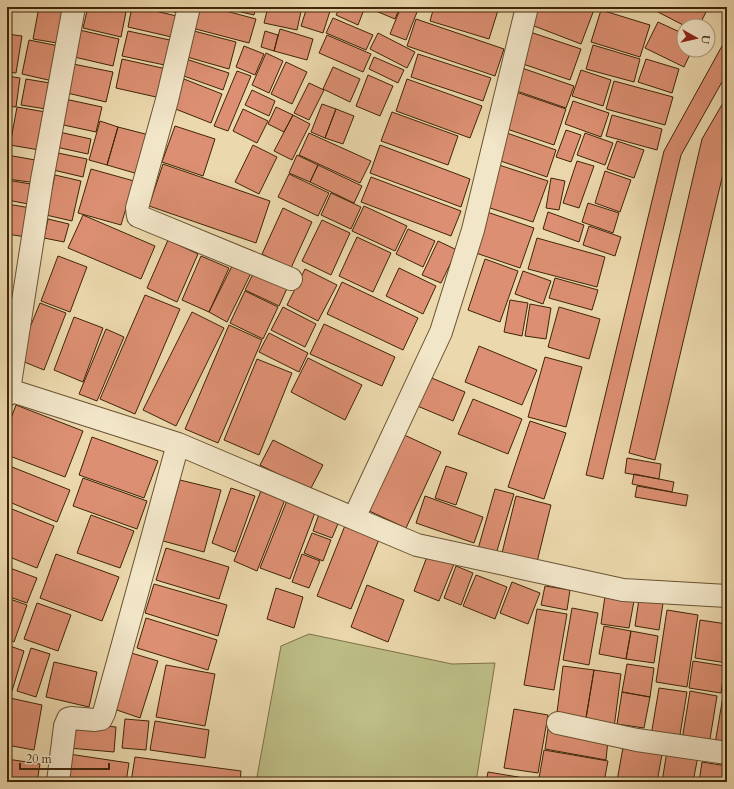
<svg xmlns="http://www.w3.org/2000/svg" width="734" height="789" font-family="Cardo,serif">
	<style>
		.green { fill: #bdbd85; stroke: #7e7146 }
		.building { fill: #dc8f72; stroke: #3f2508 }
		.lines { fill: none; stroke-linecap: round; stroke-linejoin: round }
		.street-casing { stroke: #6a5231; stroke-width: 24 }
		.street { stroke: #f2e6c9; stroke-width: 22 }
	</style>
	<rect width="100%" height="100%" fill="#ebd8ac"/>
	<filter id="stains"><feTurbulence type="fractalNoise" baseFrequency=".005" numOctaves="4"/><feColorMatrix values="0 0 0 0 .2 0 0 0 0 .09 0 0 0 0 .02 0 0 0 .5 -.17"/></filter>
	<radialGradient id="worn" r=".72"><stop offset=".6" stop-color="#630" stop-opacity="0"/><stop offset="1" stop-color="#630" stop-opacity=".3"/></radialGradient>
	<path class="green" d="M309 634 452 664 495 663 476 782H256L281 646Z"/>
	<path class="building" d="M39 7 68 11 63 44 33 39Z
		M88 7H104L126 12 121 37 83 28Z
		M132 7H138L181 17 176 38 128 27Z
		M151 7H185L184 14Z
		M197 7H211L256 19 249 43 192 28Z
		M229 7H256L254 15 228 9Z
		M268 7H302L297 30 264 23Z
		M307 7 331 8 323 33 301 26Z
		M340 7H365L358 25 336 15Z
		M372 7H400L395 19 371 9Z
		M401 7H419L406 40 390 34Z
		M434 7H499L489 39 430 21Z
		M536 7H595L581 44 529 24Z
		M660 7H707L708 8 699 26H685L658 12Z
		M601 10 650 25 640 57 591 42Z
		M333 18 373 35 366 50 326 33Z
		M416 19 504 49 495 76 407 46Z
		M658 22 684 34V50H692L684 67 645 48Z
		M75 29 119 39 113 66 70 56Z
		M280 29 313 39 307 60 274 51Z
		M128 31 179 42 174 67 122 56Z
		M194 31 236 42 229 69 187 57Z
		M265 31 278 35 274 51 261 47Z
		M530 32 581 49 570 80 520 63Z
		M378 33 415 52 407 68 370 49Z
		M7 34 22 36 16 73 7 72Z
		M327 35 371 54 363 72 319 53Z
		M727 37V73L681 155 603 479 586 475 664 151Z
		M29 40 64 47 57 82 22 74Z
		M593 45 640 59 634 82 586 69Z
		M244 46 264 54 255 75 236 67Z
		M266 53 283 61 269 93 252 85Z
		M418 54 491 78 483 101 411 77Z
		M374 57 404 70 398 83 369 69Z
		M122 59 171 70 165 99 116 88Z
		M186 59 229 73 223 90 181 75Z
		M646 59 679 69 672 93 638 82Z
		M286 62 307 72 292 104 271 94Z
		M73 64 113 72 106 102 67 93Z
		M333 67 360 79 350 102 323 89Z
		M519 67 574 86 566 108 511 89Z
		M581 70 611 80 603 106 572 96Z
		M237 71 251 76 228 131 214 126Z
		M368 75 393 86 380 116 356 106Z
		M7 76 20 78 16 107 7 106Z
		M26 79 56 84 52 110 21 105Z
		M184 79 222 94 211 123 173 108Z
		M407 79 482 106 470 138 396 111Z
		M614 81 673 97 665 125 606 109Z
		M309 83 324 90 309 120 294 113Z
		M252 90 275 101 269 116 245 105Z
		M516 92 566 109 554 145 504 128Z
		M727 96V157L655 460 629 453 702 139Z
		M65 99 102 107 96 132 59 124Z
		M573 101 609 113 601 137 565 124Z
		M322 104 336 109 325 138 311 132Z
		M17 107 51 113 45 151 10 145Z
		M276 107 293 115 284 132 268 124Z
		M243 109 268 121 257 143 233 131Z
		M336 109 354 116 343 144 325 138Z
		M392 112 458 136 448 165 381 141Z
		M293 115 310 124 292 160 274 151Z
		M612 115 662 129 657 150 606 136Z
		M100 121 118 127 107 165 89 160Z
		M175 126 215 139 203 176 162 162Z
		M118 127 149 135 138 174 107 165Z
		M566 130 581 135 571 162 556 157Z
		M501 131 556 150 547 177 492 158Z
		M59 132 91 139 88 154 56 147Z
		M309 133 371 161 360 183 299 155Z
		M585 133 613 143 605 165 577 155Z
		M617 141 644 150 634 178 607 169Z
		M253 145 277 157 259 194 235 182Z
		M380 145 470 179 461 207 370 173Z
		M53 152 87 159 83 177 49 169Z
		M7 155 41 161 37 183 7 179Z
		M297 155 318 165 310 182 289 173Z
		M577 161 594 166 579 208 563 203Z
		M163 164 270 201 256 243 149 206Z
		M318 165 362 186 354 203 310 182Z
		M499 165 548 181 533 222 484 206Z
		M91 169 134 181 121 225 78 213Z
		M605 171 631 180 620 212 595 203Z
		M289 174 329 193 318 216 278 197Z
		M55 175 81 181 72 221 46 215Z
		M371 177 461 211 451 236 361 202Z
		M551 178 565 181 559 210 546 208Z
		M7 180 37 185 34 205 7 200Z
		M331 193 361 207 351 229 321 215Z
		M588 203 619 213 613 233 582 222Z
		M7 204 31 208 26 237 7 234Z
		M364 206 407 226 395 251 352 231Z
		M283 208 312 222 291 268 262 254Z
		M484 211 534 228 520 268 470 251Z
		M548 212 584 225 579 242 543 229Z
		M83 215 155 246 141 279 68 248Z
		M48 219 69 224 64 242 44 238Z
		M322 220 350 233 331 275 302 261Z
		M589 226 621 237 615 256 583 245Z
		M408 229 435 241 423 267 396 254Z
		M357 237 391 253 373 292 339 276Z
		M537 238 605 257 597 287 528 269Z
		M168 240 198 254 177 302 147 288Z
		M438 241 457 250 441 283 422 275Z
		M58 256 87 267 70 312 41 301Z
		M201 256 229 268 209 312 182 300Z
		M485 259 518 271 500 322 468 310Z
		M234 262 252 271 227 322 209 312Z
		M256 268 289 284 279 306 245 290Z
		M399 268 436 286 423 314 386 296Z
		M305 269 337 285 318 321 287 305Z
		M523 271 551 281 543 304 515 294Z
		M555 278 598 290 592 310 549 298Z
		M342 282 418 318 403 350 327 314Z
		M245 291 278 307 263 339 230 323Z
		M145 295 180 309 135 414 100 399Z
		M510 300 528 303 522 336 504 332Z
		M40 303 66 313 44 370 17 359Z
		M530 304 551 308 546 339 525 336Z
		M283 307 316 324 305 347 271 330Z
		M559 307 600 319 589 359 548 347Z
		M192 312 224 328 176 426 143 410Z
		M74 317 103 328 83 382 54 370Z
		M324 324 395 357 382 386 310 354Z
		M229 325 262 340 218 443 185 429Z
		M106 329 124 337 97 401 79 394Z
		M269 333 308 353 299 372 259 352Z
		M479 346 537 370 522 405 465 382Z
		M545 357 582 367 566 427 528 417Z
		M308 358 362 385 345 420 291 392Z
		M257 359 292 373 259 455 224 440Z
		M427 376 465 392 453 421 415 405Z
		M473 399 522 419 508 454 458 434Z
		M16 405 83 431 65 477 7 455V429Z
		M530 421 566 433 544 499 508 487Z
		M400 433 441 452 406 528 365 509Z
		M92 437 158 461 144 498 79 475Z
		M273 440 323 465 310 490 260 465Z
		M627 458 661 464 659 479 625 473Z
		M7 465 70 490 57 522 7 501Z
		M446 466 467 473 456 505 435 498Z
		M634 474 674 482 672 492 632 484Z
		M83 478 147 501 137 529 73 506Z
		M180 480 221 490 204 552 163 541Z
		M637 486 688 495 686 506 635 497Z
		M231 488 255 496 235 552 212 543Z
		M262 488 286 497 257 571 234 561Z
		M495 489 514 494 496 554 478 549Z
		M425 496 483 517 474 543 416 523Z
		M516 496 551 505 536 566 501 557Z
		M288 498 316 510 290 579 260 568Z
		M7 507 54 526 37 568 7 556Z
		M320 511 340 519 332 538 313 531Z
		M91 515 134 531 120 568 77 553Z
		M346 523 380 537 351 609 317 596Z
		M312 533 331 540 323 561 304 553Z
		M166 548 229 567 219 599 156 580Z
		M56 554 119 577 102 621 40 598Z
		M302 554 320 561 309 588 292 582Z
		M428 554 454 564 439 601 414 591Z
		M456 566 473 573 461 605 444 598Z
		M7 567 37 578 27 603 7 596Z
		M476 575 507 587 495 619 463 606Z
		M512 582 540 593 528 624 500 613Z
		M154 584 227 605 218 636 145 613Z
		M367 585 404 600 388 642 351 627Z
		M545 586 570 590 567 610 541 605Z
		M276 588 303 597 294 628 267 619Z
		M605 596 634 601 629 628 601 624Z
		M7 598 27 605 14 642 7 639Z
		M639 599 663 603 659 630 635 626Z
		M37 603 71 615 58 651 24 639Z
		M572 608 598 613 589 665 563 660Z
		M537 609 567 614 554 690 524 685Z
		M667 610 698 615 687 687 656 682Z
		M146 618 217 640 208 670 137 648Z
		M700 620 727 624V663L695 658Z
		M604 626 631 631 626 659 599 654Z
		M631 631 658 636 654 663 626 659Z
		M7 645 24 651 12 691 7 690Z
		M31 648 50 654 36 697 17 691Z
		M128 652 158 661 140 718 111 708Z
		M693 661 725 666 721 693 689 688Z
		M54 662 97 672 89 707 46 697Z
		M627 664 654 668 650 697 622 692Z
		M166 665 215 674 205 726 156 717Z
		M563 666 594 670 585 724 556 720Z
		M594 670 621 674 614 728 585 724Z
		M659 688 687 692 679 741 651 736Z
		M690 691 717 696 709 745 682 740Z
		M622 692 650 697 644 728 617 724Z
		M723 696 727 697V747L715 744Z
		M10 698 42 705 34 750 7 745V712Z
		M514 709 548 715 538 773 504 768Z
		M125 719 149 721 146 750 122 748Z
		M155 721 209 730 205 758 150 750Z
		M549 722 608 740 606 760 545 749Z
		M71 723 116 727 114 752 69 748Z
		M624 742 663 749 657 782H626L617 781Z
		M544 750 608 761 604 782H565L539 778Z
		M667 751 698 756 693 782H662Z
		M69 754 129 763 126 782H65Z
		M135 757 241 771 240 782H131Z
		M7 759 40 764 37 782H7Z
		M702 762 727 766 726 782H699Z
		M488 772 524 778 523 782H486Z"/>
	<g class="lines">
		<defs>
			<path id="street" d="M189 7 167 100 137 208 138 216 291 279
				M9 390 42 180 74 7
				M7 395 9 390 178 444 417 545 623 590 727 596
				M354 518 441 332 473 230 527 7
				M558 723 637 740 727 753
				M58 782 65 726 68 719 71 718 95 720 101 719 104 713 178 444"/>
		</defs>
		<use href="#street" class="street-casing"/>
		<use href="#street" class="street"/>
	</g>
	<rect width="734" height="789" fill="none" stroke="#ebd8ac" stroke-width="24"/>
	<rect x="8" y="8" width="718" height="773" fill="none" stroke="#3f2508" stroke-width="2"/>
	<rect x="12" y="12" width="710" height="765" fill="none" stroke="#3f2508"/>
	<g transform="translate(696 38) rotate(98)"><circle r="19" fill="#f2e6c9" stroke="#aa997c"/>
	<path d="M0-3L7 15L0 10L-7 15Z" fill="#8f2418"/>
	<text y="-6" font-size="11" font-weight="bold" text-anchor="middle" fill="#3f2508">U</text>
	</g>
	<path d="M20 763v6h89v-6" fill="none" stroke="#3f2508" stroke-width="2"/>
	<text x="26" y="763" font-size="12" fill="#3f2508" stroke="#f2e6c9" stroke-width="3" paint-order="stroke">20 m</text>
	<rect width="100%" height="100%" filter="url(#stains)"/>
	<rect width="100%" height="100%" fill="url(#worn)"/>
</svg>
